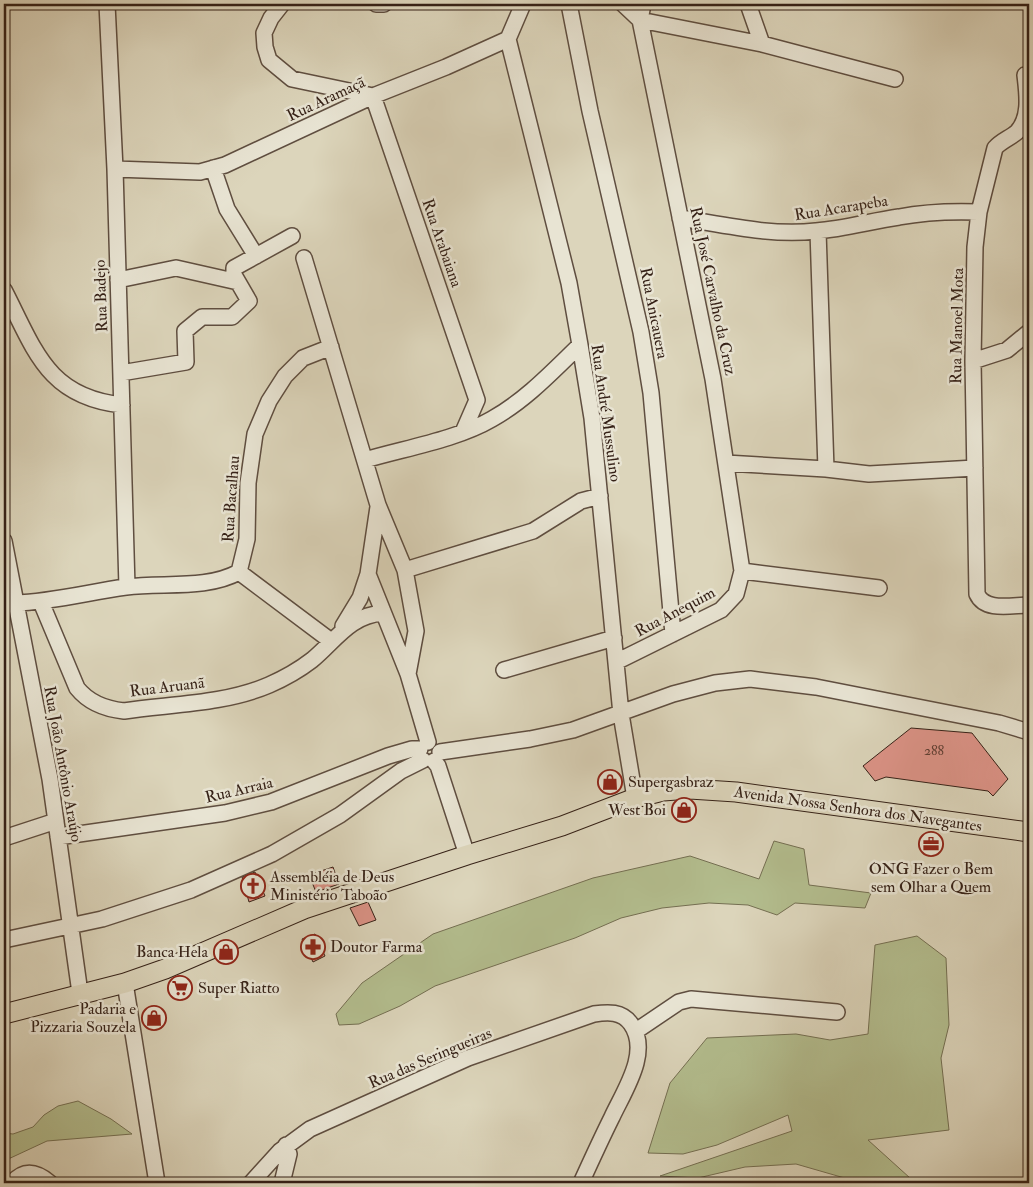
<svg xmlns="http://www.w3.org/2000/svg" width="1033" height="1187" font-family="'IM FELL Double Pica',serif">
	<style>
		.green { fill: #b3bd8e; stroke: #746f52 }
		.building { fill: #dc9387; stroke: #352117 }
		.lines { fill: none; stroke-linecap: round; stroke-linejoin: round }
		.minor-casing { stroke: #5f4e40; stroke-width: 18 }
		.major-casing { stroke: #352117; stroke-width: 21 }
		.minor { stroke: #e8e4d3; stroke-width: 15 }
		.major { stroke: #dcd5bb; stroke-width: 19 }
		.labels { text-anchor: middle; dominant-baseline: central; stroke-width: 5; stroke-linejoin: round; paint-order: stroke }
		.number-label { font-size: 14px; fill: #5f3e33 }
		.street-label { font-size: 16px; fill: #352117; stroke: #e8e4d3 }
		.poi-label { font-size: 16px; fill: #352117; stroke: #e8e4d3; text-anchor: start }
	</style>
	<rect width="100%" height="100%" fill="#dcd5bb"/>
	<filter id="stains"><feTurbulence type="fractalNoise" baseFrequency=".004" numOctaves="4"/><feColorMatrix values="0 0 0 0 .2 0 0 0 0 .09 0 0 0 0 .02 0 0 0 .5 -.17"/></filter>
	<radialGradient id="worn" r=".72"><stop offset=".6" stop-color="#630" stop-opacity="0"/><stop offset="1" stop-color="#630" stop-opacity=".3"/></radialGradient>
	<path class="green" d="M774 841 804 849 809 885 871 893 865 908 795 903 777 915 748 905 709 903 662 908 621 918 575 938 435 986 400 1006 359 1024 339 1025 336 1014 362 983 433 934 593 878 690 856 759 879Z
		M917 936 946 958 949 1025 941 1058 949 1130 868 1140 910 1178V1183H850L848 1179 796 1164 745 1167 698 1178 660 1176 792 1131 788 1115 717 1145 683 1154 648 1153 670 1083 707 1038 796 1034 830 1040 868 1034 875 945Z
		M78 1101 111 1119 132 1134 47 1141 4 1161V1133L13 1134 33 1127 44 1115 58 1106Z"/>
	<path class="building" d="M911 728 972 733 1008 779 993 796 988 791 886 777 875 781 863 766Z
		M333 867 339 884 316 892 309 875Z
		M255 872 265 896 249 902 242 877Z
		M368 902 376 920 359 926 350 908Z
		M315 934 325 956 313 962 302 939Z"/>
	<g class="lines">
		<defs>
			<path id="minor" d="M107 4 115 169 127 587
				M282 4 271 18 264 33 265 47 269 60 292 79 373 96 477 400 463 432
				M376 4H384
				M569 4 590 111 641 332 651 393 673 634
				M623 4 640 20
				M643 4 640 20 713 379 742 571
				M748 4 762 44
				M640 20 762 44 895 79
				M508 39 569 283 580 345 592 418 621 714 635 798
				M1025 75C1027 93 1031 117 1017 132 1010 138 1001 141 995 148L979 212 975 247 973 361 977 594C985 612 1012 605 1029 605
				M213 168 227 209 256 256
				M115 169 200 172 225 165 373 96 446 67 508 39 523 4
				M680 218C725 225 770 236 816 231 844 229 871 221 899 217 925 212 952 211 979 212
				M818 231 826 469
				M304 258 378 505 405 570 416 631 408 674
				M118 280 176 268 238 282
				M4 290C35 350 47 397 122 405
				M973 361 1007 350 1029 332
				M121 373 186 362 185 331 202 317H232L249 301 234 275V268L292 236
				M365 460C405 448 456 440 492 419 526 400 553 371 580 345
				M726 463 826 469 869 474 975 468
				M378 507 368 574 408 674 428 742
				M4 541 50 779 80 993
				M405 570 533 531 581 501 600 496
				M239 572 331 641
				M41 602 77 688C89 703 105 709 124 711 172 704 225 704 269 685 285 678 299 670 312 660 335 641 350 615 383 613
				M15 603C53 602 89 592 126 587 163 582 206 590 239 572L247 539 248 483 255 434 269 401 285 376 303 358 331 347
				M343 626 360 598 368 574
				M616 662 721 610 736 594 742 571 879 588
				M504 670 614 638
				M440 752 530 739 573 730 673 694 715 683 750 679 816 687 999 723 1029 732
				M434 761 438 766 467 855
				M58 837 225 813 271 802 388 756 412 749H420
				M4 838 56 821
				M4 940 102 919 191 890 272 854 340 815 401 771 423 760
				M125 983 157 1183
				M636 1031 679 1002 691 999 837 1012
				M12 1183C25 1168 37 1172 50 1183
				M251 1183 280 1151 310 1129 468 1058 594 1014C608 1012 622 1011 631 1024 651 1052 624 1091 612 1117 601 1139 591 1161 581 1183
				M282 1183 289 1154 286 1145"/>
			<path id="major" d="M4 1014 125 983 165 969 304 909 467 855 562 826 635 798 663 791 690 789 736 792 1029 832"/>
		</defs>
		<use href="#minor" class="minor-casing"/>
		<use href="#major" class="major-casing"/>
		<use href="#minor" class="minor"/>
		<use href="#major" class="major"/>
	</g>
	<defs>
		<symbol id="shop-ring" viewBox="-11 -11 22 22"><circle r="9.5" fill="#e8e4d3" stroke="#8f2418" stroke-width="1.5"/><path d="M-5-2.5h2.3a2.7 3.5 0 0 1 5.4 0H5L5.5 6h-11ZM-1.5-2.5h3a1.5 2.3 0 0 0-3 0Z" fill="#8f2418"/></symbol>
		<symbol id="office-ring" viewBox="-11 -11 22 22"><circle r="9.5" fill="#e8e4d3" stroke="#8f2418" stroke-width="1.5"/><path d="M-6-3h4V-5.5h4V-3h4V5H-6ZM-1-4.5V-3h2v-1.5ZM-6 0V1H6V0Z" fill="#8f2418"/></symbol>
		<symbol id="church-ring" viewBox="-11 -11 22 22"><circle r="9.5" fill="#e8e4d3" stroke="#8f2418" stroke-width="1.5"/><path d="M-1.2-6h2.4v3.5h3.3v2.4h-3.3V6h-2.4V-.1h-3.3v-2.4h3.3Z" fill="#8f2418"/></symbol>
		<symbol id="pharmacy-ring" viewBox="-11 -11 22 22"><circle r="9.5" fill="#e8e4d3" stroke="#8f2418" stroke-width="1.5"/><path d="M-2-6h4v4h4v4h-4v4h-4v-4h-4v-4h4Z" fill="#8f2418"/></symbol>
		<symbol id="supermarket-ring" viewBox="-11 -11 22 22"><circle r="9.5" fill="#e8e4d3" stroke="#8f2418" stroke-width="1.5"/><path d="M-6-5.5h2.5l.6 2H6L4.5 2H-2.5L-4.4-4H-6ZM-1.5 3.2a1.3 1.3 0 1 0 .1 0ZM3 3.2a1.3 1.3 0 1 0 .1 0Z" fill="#8f2418"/></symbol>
	</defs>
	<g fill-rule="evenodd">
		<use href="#shop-ring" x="596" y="768" width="28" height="28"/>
		<use href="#shop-ring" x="670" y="796" width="28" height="28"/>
		<use href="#office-ring" x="917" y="830" width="28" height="28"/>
		<use href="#church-ring" x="239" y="872" width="28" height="28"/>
		<use href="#pharmacy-ring" x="299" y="933" width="28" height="28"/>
		<use href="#shop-ring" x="212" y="938" width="28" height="28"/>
		<use href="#supermarket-ring" x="166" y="974" width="28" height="28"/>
		<use href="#shop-ring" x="140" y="1004" width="28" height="28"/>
	</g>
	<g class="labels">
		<g class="number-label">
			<text x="934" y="750">288</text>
		</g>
		<g class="street-label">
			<text transform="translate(326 99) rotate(-25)">Rua Aramaçã</text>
			<text transform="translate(841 208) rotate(-9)">Rua Acarapeba</text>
			<text transform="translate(442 243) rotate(71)">Rua Arabaiana</text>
			<text transform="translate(713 291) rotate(78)">Rua José Carvalho da Cruz</text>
			<text transform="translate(101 296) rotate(-92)">Rua Badejo</text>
			<text transform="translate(654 313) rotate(79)">Rua Anicauera</text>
			<text transform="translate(957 326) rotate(-89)">Rua Manoel Mota</text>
			<text transform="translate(606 413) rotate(82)">Rua André Mussulino</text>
			<text transform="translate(231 499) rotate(-86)">Rua Bacalhau</text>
			<text transform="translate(675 612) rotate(-28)">Rua Anequim</text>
			<text transform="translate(167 687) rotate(-7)">Rua Aruanã</text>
			<text transform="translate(63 764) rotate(80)">Rua João Antônio Araújo</text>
			<text transform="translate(239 790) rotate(-13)">Rua Arraia</text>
			<text transform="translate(858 809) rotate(8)">Avenida Nossa Senhora dos Navegantes</text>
			<text transform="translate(430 1058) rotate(-23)">Rua das Seringueiras</text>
		</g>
		<g class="poi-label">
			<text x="628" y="782">Supergasbraz</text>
			<text x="666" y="810" text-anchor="end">West Boi</text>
			<text x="931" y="869" text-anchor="middle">ONG Fazer o Bem<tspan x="931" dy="18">sem Olhar a Quem</tspan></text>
			<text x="270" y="877">Assembléia de Deus<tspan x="270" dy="18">Ministério Taboão</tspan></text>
			<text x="330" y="947">Doutor Farma</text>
			<text x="208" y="952" text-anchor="end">Banca Hela</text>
			<text x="198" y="988">Super Riatto</text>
			<text x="136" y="1009" text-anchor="end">Padaria e<tspan x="136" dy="18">Pizzaria Souzela</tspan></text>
		</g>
	</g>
	<rect width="1033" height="1187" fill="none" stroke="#dcd5bb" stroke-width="20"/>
	<rect x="5" y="5" width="1023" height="1177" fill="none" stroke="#352117" stroke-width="2.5"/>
	<rect x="10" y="10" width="1013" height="1167" fill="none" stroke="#352117"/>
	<rect width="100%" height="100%" filter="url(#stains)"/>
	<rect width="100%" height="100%" fill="url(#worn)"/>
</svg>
